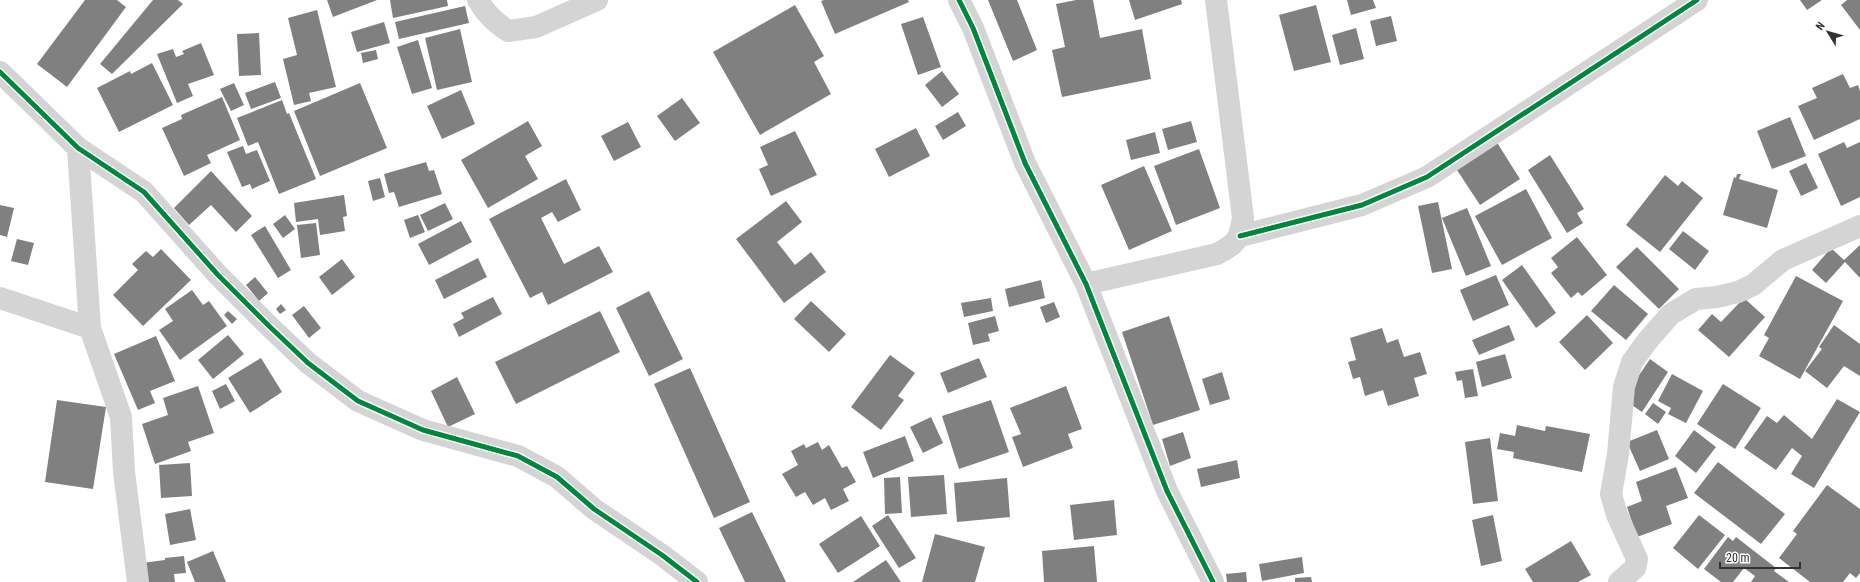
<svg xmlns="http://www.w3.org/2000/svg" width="1860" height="582" font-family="'Roboto Condensed',sans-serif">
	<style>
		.building { fill: #808080 }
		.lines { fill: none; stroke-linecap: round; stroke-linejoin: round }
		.street { stroke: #d4d4d4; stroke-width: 22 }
		.cycleway-casing { stroke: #fff; stroke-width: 8 }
		.cycleway { stroke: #00873e; stroke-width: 5 }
	</style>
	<rect width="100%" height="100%" fill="#fff"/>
	<path class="building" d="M85 0H117L126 7 67 87 37 64Z
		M153 0H178L183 4 112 74 100 64Z
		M327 0H377L333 17Z
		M390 0H447L448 6 393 18Z
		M824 0H908L909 2 835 34 821 1Z
		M988 0H1017L1037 50 1013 61Z
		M1076 0H1093L1100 38 1142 29 1151 79 1062 97 1052 50 1065 47 1056 4Z
		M1129 0H1181L1182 4 1135 20Z
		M1347 0H1373L1376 8 1351 15Z
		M1800 0H1822L1807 10Z
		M1847 0H1860V30L1841 5Z
		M795 5 824 56 814 62 831 94 760 135 713 52Z
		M1316 5 1331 62 1294 71 1279 15Z
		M465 6 469 23 399 39 395 22Z
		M317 10 336 87 309 93 311 101 294 105 283 59 297 55 288 18Z
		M1391 16 1397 41 1376 46 1370 21Z
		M923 17 941 67 918 75 901 24Z
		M384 22 390 43 357 52 351 32Z
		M1356 28 1364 59 1340 65 1332 35Z
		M460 29 472 82 437 90 425 38Z
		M259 33 261 75 239 76 237 34Z
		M418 40 432 88 412 94 397 47Z
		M201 43 214 75 188 84 193 96 177 103 157 54 173 49 176 57 184 54 182 51Z
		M376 50 378 59 363 63 361 53Z
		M152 63 173 105 119 132 97 88 130 71 131 74Z
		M942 71 959 94 942 107 925 85Z
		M1843 74 1850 88 1858 85 1860 91V119L1814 140 1798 106 1817 98 1812 88Z
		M275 82 281 98 251 109 245 93Z
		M234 83 244 105 231 111 220 89Z
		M360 83 387 148 320 176 294 111Z
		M461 90 475 124 442 139 427 106Z
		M222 97 240 140 207 155 211 163 184 176 162 128 182 119 181 115Z
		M682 98 700 123 675 141 657 116Z
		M282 100 287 114 289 113 316 179 279 194 258 142 248 146 237 118Z
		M958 112 966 126 943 140 935 126Z
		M1790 117 1806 156 1772 169 1757 131Z
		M528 121 542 146 525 156 538 179 488 208 461 160Z
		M1191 121 1197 142 1168 150 1162 129Z
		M628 122 641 147 614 161 601 136Z
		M916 128 930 156 889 177 875 149Z
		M795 131 817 175 771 196 759 169 768 165 760 147Z
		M1155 132 1160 153 1131 160 1126 140Z
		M1496 141 1520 179 1480 205 1455 167Z
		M1844 142 1847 148 1860 142V197L1841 206 1818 154Z
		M243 146 246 154 257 150 270 181 252 189 250 184 242 187 227 152Z
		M1199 149 1220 208 1176 225 1154 166Z
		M1550 155 1584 209 1577 213 1583 223 1567 233 1528 170Z
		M426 162 429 171 434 170 442 194 399 207 394 192 389 193 384 174Z
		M1806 163 1818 188 1801 196 1789 171Z
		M1144 166 1172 231 1129 250 1101 185Z
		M211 171 252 216 236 232 211 205 189 225 174 208Z
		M1737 174H1741L1739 179 1778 190 1767 228 1723 215 1734 177 1736 178Z
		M1665 175 1678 186 1682 181 1703 198 1660 252 1626 225Z
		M380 178 385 197 373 201 368 181Z
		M566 179 581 210 558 222 552 212 541 218 564 264 599 246 613 272 548 305 542 292 530 298 489 219Z
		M1526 189 1552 238 1502 265 1475 216Z
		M344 195 347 216 343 217 345 231 320 235 318 219 296 222 294 203Z
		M786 201 802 222 777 242 795 265 811 252 826 272 784 303 736 239Z
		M1438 202 1452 269 1432 273 1418 206Z
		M445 203 453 219 428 231 420 215Z
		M0 205 14 208 7 237 0 235Z
		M1467 208 1491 266 1466 276 1442 218Z
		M285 215 295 229 283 238 273 224Z
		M418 215 425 232 410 238 404 220Z
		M461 221 472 242 429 265 418 244Z
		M316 223 320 255 301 258 297 225Z
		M265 226 291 270 278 278 251 235Z
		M1683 231 1709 251 1695 270 1669 249Z
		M1577 237 1607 275 1582 296 1578 292 1571 298 1551 273 1558 267 1551 258Z
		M17 239 34 243 28 265 11 261Z
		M1860 245V278L1845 262 1826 283 1812 270 1831 248 1844 260Z
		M1637 247 1679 289 1659 309 1616 267Z
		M161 249 191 280 143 326 113 295 138 270 132 264 146 251 153 257Z
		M478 258 487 277 444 299 435 280Z
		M342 259 355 277 332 295 319 277Z
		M1522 265 1556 313 1536 328 1502 280Z
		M1496 275 1509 305 1473 321 1460 290Z
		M1796 276 1843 301 1800 379 1759 356 1769 338 1764 335Z
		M255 277 268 293 259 301 246 285Z
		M1041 280 1045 298 1009 307 1005 289Z
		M1614 285 1648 314 1626 340 1591 311Z
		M192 290 203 305 209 301 227 326 180 360 159 330 173 321 165 309Z
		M649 291 683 359 649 376 616 308Z
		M493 297 502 314 459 337 453 324 464 318 461 313Z
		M991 298 993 311 964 317 961 303Z
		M1744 298 1765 317 1729 357 1698 330 1712 314 1721 322Z
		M811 301 846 334 829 352 794 319Z
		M1054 302 1060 317 1046 323 1040 307Z
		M281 304 286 310 280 314 276 309Z
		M304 306 321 328 309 338 292 315Z
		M228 311 237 319 232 324 224 315Z
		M600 311 620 352 516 404 495 362Z
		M1587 315 1613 343 1585 370 1559 342Z
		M995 316 999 331 988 334 990 341 973 345 968 323Z
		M1169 316 1200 410 1153 425 1122 332Z
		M1509 325 1515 340 1479 355 1472 340Z
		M1834 325 1860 344V376L1844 366 1827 388 1805 371 1822 349 1819 347Z
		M1382 328 1387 343 1398 339 1404 357 1420 352 1427 374 1414 378 1419 396 1388 406 1383 390 1365 396 1360 377 1353 379 1348 362 1356 360 1350 338Z
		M228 335 244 354 213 379 198 360Z
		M156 336 175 381 150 391 155 403 138 410 114 354Z
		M1505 354 1512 378 1482 387 1476 362Z
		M890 355 915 373 898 396 904 400 881 430 851 407Z
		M261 358 282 392 250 413 228 378Z
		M979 358 987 377 948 393 940 373Z
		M1650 359 1668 372 1642 412 1623 399Z
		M690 368 750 502 714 518 654 384Z
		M1473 369 1478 396 1465 398 1462 380 1457 381 1455 372Z
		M1222 372 1230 399 1210 405 1202 379Z
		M1672 374 1703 391 1686 423 1668 414 1671 408 1658 401Z
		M457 377 475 414 448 427 431 391Z
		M226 384 235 401 220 409 212 391Z
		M1723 384 1761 408 1735 449 1697 424Z
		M198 386 214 433 188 442 191 451 155 464 142 424 168 415 163 398Z
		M1066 386 1082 429 1068 434 1073 448 1023 467 1012 437 1021 434 1010 408Z
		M1837 399 1860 412 1814 488 1791 474 1802 456 1792 448 1776 470 1744 448 1767 416 1777 423 1784 415 1812 439Z
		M57 400 106 407 93 489 45 482Z
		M991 400 1009 452 959 469 942 416Z
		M1653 403 1666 412 1658 424 1645 414Z
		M931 417 943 443 923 453 910 427Z
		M1517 425 1545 431 1546 426 1590 434 1582 472 1513 458 1514 452 1497 449 1500 433 1515 436Z
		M1657 430 1669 459 1640 471 1627 442Z
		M1694 430 1716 447 1696 473 1675 456Z
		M1183 432 1191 458 1170 466 1162 439Z
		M905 436 914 461 873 478 863 452Z
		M1490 438 1498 501 1473 504 1465 442Z
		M818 442 822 450 829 445 842 468 847 466 856 482 843 489 849 501 831 510 825 498 813 505 805 492 796 497 782 474 798 465 791 451 804 444 806 448Z
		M1237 460 1240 478 1201 487 1197 469Z
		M1718 462 1785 514 1761 544 1694 493Z
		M190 463 192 496 161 498 159 465Z
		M1676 467 1688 498 1666 506 1672 524 1637 537 1627 507 1642 501 1636 482Z
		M944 475 947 514 911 517 908 477Z
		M900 477 902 513 885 514 884 478Z
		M1007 478 1010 517 957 522 954 483Z
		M1827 485 1860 509V573L1856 578 1850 573 1843 582H1810L1779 558 1797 534 1793 531Z
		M1114 500 1117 535 1074 540 1070 505Z
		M190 509 196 540 170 545 165 514Z
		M752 512 786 582H745L719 528Z
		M888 515 916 558 899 568 872 526Z
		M1493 515 1502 561 1481 566 1472 520Z
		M1699 515 1725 535 1698 569 1673 548Z
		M861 516 880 546 838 573 819 544Z
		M935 534 985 547 975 582H922Z
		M1728 537 1733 541 1736 537 1776 568 1774 571 1789 582H1751L1755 576 1744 568 1733 582H1721L1704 569Z
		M1571 541 1591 575 1578 582H1533L1525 569Z
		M1094 546 1097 582H1044L1042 551Z
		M213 551 226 582H195L187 562Z
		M184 556 186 573 174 574 175 582H144L142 563 165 560V558Z
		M1302 557 1304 573 1262 581 1259 564Z
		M886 560 901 582H853Z
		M1246 572 1247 582H1227L1226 574Z
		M1311 577 1312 582H1295V578Z"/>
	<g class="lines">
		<path class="street" d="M478 0C486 14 495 22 508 31L536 27 597 0
			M959 0 973 28 1025 163 1086 284 1167 491 1213 582
			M0 72 78 148 144 192 218 275 269 326 308 363 358 401 423 430 518 456 557 477 594 509 662 555 697 582
			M78 148 90 328 121 417 124 472 138 582
			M1240 236 1362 205 1427 177 1697 0
			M1086 284 1217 254C1237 243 1239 241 1243 218L1216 0
			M0 298 90 328
			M1619 582 1635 568 1637 559 1617 515 1611 494 1618 454 1624 387 1632 362 1648 340 1671 314 1696 299 1717 297 1738 292 1753 285 1783 260 1860 226"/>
		<defs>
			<path id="cycleway" d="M959 0 973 28 1025 163 1086 284 1167 491 1213 582
				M0 72 78 148 144 192 218 275 269 326 308 363 358 401 423 430 518 456 557 477 594 509 662 555 697 582
				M1240 236 1362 205 1427 177 1697 0"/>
		</defs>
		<use href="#cycleway" class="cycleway-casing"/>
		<use href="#cycleway" class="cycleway"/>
	</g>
	<g transform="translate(1828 32) rotate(307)" stroke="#ffffff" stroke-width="3" paint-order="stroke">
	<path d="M0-3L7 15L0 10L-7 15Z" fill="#323232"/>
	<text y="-6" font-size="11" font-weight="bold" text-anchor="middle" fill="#323232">N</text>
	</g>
	<path d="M1720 562v6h80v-6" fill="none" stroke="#323232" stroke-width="2"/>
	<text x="1726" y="562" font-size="12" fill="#323232" stroke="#ffffff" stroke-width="3" paint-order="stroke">20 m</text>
</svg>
